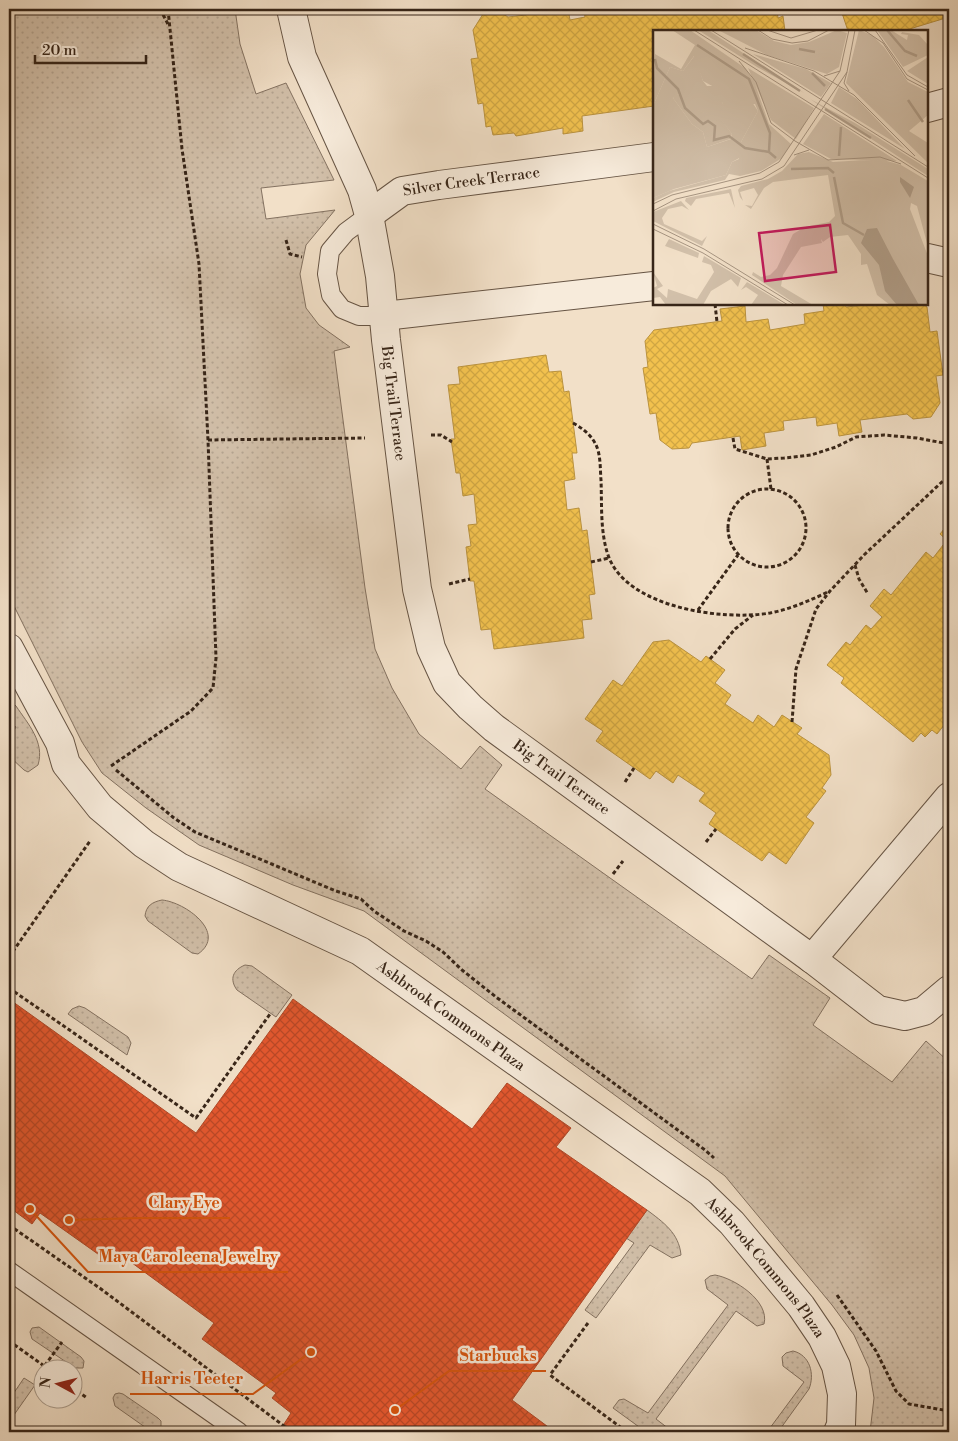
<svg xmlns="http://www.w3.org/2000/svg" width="958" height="1441" font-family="'Libre Bodoni',serif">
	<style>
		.grass { fill: url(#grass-dots); stroke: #847261 }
		.homes { fill: url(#homes-cross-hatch); stroke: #ba923e }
		.shops { fill: url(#shops-cross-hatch); stroke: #b04827 }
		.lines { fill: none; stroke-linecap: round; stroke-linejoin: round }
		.lane-casing { stroke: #665444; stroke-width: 20 }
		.street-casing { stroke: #665444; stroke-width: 30 }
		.path { stroke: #372518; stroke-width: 3; stroke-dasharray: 4 2.5; stroke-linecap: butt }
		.lane { stroke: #f7ebdb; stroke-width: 18 }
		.street { stroke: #f7ebdb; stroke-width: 28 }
		.labels { text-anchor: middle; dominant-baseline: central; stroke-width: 5; stroke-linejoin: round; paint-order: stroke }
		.street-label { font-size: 15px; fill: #372518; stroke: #f7ebdb }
		.inset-river { fill: none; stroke: #b2a08c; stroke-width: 2.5 }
		.inset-road { fill: none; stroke: #a79582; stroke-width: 1 }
		.view { fill: #c2185b; fill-opacity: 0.15; stroke: #c2185b; stroke-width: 2.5 }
		.inset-edge { fill: none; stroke: #372518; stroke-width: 2.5 }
		.leader { fill: none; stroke: #d6540d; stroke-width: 2 }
		.callout-dot { fill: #d6540d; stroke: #f7ebdb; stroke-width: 2 }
		.callout-label { font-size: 16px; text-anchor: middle; font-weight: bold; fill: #d6540d; stroke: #f7ebdb; stroke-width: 5; stroke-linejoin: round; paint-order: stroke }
	</style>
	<defs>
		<pattern id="grass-dots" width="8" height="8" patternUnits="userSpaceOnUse" patternTransform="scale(1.25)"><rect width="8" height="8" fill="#d2c0aa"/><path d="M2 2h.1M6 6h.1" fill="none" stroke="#b5a592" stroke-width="1.8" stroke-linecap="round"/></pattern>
		<pattern id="homes-cross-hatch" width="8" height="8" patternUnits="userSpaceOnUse" patternTransform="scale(1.25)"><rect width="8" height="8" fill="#f2c14e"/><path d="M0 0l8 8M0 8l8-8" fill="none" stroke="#d0a643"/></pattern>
		<pattern id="shops-cross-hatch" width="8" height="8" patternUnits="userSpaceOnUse" patternTransform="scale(1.25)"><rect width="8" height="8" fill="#e4572e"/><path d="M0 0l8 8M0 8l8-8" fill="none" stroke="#ba4826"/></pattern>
	</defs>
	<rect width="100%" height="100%" fill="#f2e0c8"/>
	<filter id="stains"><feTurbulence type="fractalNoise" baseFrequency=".004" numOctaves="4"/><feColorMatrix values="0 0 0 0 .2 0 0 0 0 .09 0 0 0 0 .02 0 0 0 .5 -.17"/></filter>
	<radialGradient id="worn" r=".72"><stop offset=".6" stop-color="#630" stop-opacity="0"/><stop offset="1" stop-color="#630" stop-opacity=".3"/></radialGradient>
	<path class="grass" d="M9 9H235L240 44 256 94 286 83 334 180 261 188 266 219 335 210 306 245 300 274 306 308 319 325 350 347 334 351 365 588 375 649 392 688 419 734 461 769 480 746 502 765 485 789 752 979 769 955 830 998 813 1025 892 1082 926 1041 949 1062V1432H870L874 1398 869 1368 854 1335 832 1305 725 1176 364 911 293 885 199 845 146 808 102 773 82 742 9 596Z
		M9 702 13 703 16 706C28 724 45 742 38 765L28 772 24 770 9 756V738L16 727 9 721Z
		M162 900C185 902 228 933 198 954L192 953 148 921 145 916C146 906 152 902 162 900Z
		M245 965 252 966 292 995 276 1017 237 990C229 979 233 970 245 965Z
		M79 1006 85 1008 128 1037 131 1043 127 1055 68 1014 72 1009Z
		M647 1210C663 1222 679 1233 681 1255L672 1258 650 1245 596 1318 585 1310 634 1243 626 1238Z
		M715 1275C734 1278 770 1301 764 1324L757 1326 736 1311 656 1419 673 1432H646L613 1408 619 1400 624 1399 648 1413 728 1305 707 1289 705 1280 710 1276Z
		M39 1327 81 1357 84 1361 83 1368H75L32 1339 30 1332 32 1328Z
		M793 1351C810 1355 815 1374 809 1389L778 1432H767L804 1382 783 1366 782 1357 786 1353Z
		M24 1378 35 1385 9 1422V1400Z
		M119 1393 123 1394 158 1418 161 1421V1430L158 1432H152L115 1406 113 1398 115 1394Z"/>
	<path class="homes" d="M543 9H568L570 20 585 17 584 11 598 9H777L778 18 783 16 785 31H654V106L582 116 583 131 563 134V128L516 136 514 133 493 135 491 126 486 127 483 103 478 104 471 59 478 58 473 30 483 14 500 12 508 17 526 15 525 11Z
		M846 9H949V17L903 31H848L842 13 847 12Z
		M823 304H845L846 307 876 304H923L927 307 930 332 937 331 943 375 936 376 940 403 931 417 913 419 907 414 860 420 862 432 839 436 837 423 817 426 816 417 783 421 784 430 764 433 766 446 742 450 740 436 692 443 689 448 672 449 660 440 656 413 650 414 643 368 648 367 645 341 654 330 722 321 720 309 745 306 746 322 768 319 770 330 805 324 804 314 824 311Z
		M546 355 549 372 561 371 564 392 569 391 577 453H572L575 479 564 481 567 510 579 508 582 531 587 530 595 594 589 595 592 619 582 620 584 638 494 649 491 629 481 630 474 581H470L466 547 471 546 468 525 477 524 474 494 463 496 460 473H456L451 439H455L448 385 460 384 458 367Z
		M949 523V719L937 734 932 730 925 737 921 733 913 742 841 683 844 678 827 665 846 642 850 645 866 625 871 629 882 617 870 606 884 589 891 595 926 552 933 558 947 540 940 534Z
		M669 640 701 662 706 656 725 670 715 683 731 695 725 704 753 723 758 715 774 727 782 715 802 728 797 734 829 755 831 775 822 788 826 791 806 817 814 823 786 864 769 852 762 861 709 824 716 813 699 801 705 793 678 775 673 783 656 771 650 779 596 741 603 731 585 719 613 680 622 686 653 642Z"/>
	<path class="shops" d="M9 999 196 1133 293 999 472 1129 507 1083 571 1128 556 1147 647 1210 512 1400 555 1432H296L284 1424 291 1413 272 1398 276 1393 202 1339 214 1323 113 1249 105 1259 40 1213 32 1224 9 1207Z"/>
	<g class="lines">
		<defs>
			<path id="lane" d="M369 215 346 232 330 251 327 274 331 295 342 309 359 316H384
				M9 1271 239 1432"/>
			<g id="street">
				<path id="s1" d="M291 9 302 57 362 190 369 215 402 191 439 185 654 157"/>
				<path d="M927 108 949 102"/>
				<path id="s2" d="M369 215 380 276 386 340 417 589 431 648 447 683 470 707 494 728 812 959 878 1010 905 1016 924 1011 949 990"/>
				<path d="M927 258 949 263"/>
				<path d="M384 316 654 286"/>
				<path id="s3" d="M9 648 60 743 66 764 100 807 144 844 179 867 360 951 700 1192 732 1223 801 1306 822 1337 836 1366 842 1394 841 1425 838 1432"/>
				<path d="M812 959 949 797"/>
			</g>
		</defs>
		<use href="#lane" class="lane-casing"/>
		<use href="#street" class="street-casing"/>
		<path class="path" d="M160 9 169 26
			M286 240 290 254 302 257
			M715 304 717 322
			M573 423C582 428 590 434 595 443 601 453 600 469 601 480 602 505 600 531 608 555 626 608 723 621 770 613 791 609 811 600 830 591
			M431 435H441L452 442
			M733 438 735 449 767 459 784 458 811 455 836 447 856 437 884 435 917 438 949 444
			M208 440 365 438
			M767 459 771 489
			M728 528a39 39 0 1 1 78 0a39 39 0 1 1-78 0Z
			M591 562 609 558
			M855 565 859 579 868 594
			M449 584 470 579
			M698 610 738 555
			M710 659 735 629 753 615
			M792 722 796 669 816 609 830 591 864 555 944 480 949 479
			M111 766 191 711 213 688 216 658 208 440 199 264 182 149 168 9
			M116 770 174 818 195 832 336 891 361 899 374 911 404 931 426 941 443 952 462 970 496 997 705 1150 714 1158
			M625 782 634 768
			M706 842 716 829
			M613 874 623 861
			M9 957 90 841
			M9 988 196 1118 270 1014
			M9 1225 101 1289 292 1432
			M837 1295 876 1351 896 1391 909 1404 949 1411
			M588 1323 550 1375 627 1432
			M9 1341 47 1368
			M37 1376 62 1342
			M72 1387 87 1398"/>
		<use href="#lane" class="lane"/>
		<use href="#street" class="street"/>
	</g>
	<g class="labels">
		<g class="street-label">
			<text stroke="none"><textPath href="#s1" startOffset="332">Silver Creek Terrace</textPath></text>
			<text stroke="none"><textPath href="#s2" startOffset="190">Big Trail Terrace</textPath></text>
			<text stroke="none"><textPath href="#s2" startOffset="625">Big Trail Terrace</textPath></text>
			<text stroke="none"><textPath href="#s3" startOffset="595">Ashbrook Commons Plaza</textPath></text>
			<text stroke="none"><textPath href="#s3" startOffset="1000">Ashbrook Commons Plaza</textPath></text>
		</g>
	</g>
	<g transform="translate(653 30)">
		<rect width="275" height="275" fill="#f2e0c8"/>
		<path d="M19 0H37L92 38 101 51 116 94 138 114 129 128 108 141 87 146 76 144 72 150 21 162 0 172V168L16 161 73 145 79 132 86 129 88 112 105 81 102 74H70L61 57 50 51 41 26 30 41 17 37 0 76 2 24 28 39 42 15ZM45 0H55L151 63 104 37ZM65 0H103L121 11 138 15 156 12 184 0 194 3 186 37 174 44 114 25ZM206 0 219 5 231 17 255 52 275 62V85L256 101 275 113V133L193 53ZM224 0H238L254 10 255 5 248 4 249 2 266 5 275 15V25L250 37ZM100 24 153 39 178 53 168 67ZM275 27V54L254 41ZM95 38 161 78 143 109 118 90ZM186 57 204 69 252 119 178 73ZM23 64 31 65 45 80 68 89 79 104 77 109 54 117 50 102 39 94 20 68ZM157 69 202 93 275 139V146ZM171 84 244 131 178 129 150 114ZM156 122 180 132 227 129 248 135 275 151V217L264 176 258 173 257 179 275 226V275H237L224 265 214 234 208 235V224L195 205 177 207 170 212 168 209 169 213 148 217 130 245 128 256 160 275H144L99 245 100 242 108 247 117 245 124 238 140 204 152 197 176 192 182 186 175 145 120 152 111 158 98 179 92 175 99 176 105 165 101 158 87 162 90 171 87 167 85 160 88 156 115 149 129 141 145 124ZM78 159 82 178 76 163 43 169 38 176 32 171 33 168ZM28 171 36 180 29 176 15 179 9 188 11 194 49 211 54 206 49 216 0 191V182ZM16 209 46 223 45 228 12 216ZM51 226 88 248 85 257 78 249 58 261 50 275H13L7 267 0 268V258L4 256 0 242 10 256 4 259 14 268 15 259 44 269 61 242 58 235 49 232ZM94 252 132 275H98L105 265 93 257 88 260Z" fill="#d2c0aa"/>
		<path d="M42 25 50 51 54 56H65L70 74 99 72 105 81 88 112 90 126 79 132 73 145 21 159 0 168V76L17 37 30 41ZM25 64 33 68 39 78 68 90 79 104 78 109 54 117 50 102 39 94 20 68ZM187 189H194L208 202 204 204 189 197Z" fill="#d2c0aa" fill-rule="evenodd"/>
		<path d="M167 16V22L152 28H138L134 21ZM244 65 254 71 262 87 253 96 227 75 229 69ZM51 99a9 9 0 1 1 18 0a9 9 0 1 1-18 0Z" fill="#d2c0aa"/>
		<path d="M247 147 261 157 257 168 247 152ZM224 198 240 229 266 275H244L232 261 226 235 208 213 214 199Z" fill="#b2a08c"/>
		<path class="inset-river" d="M234 0 252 21 264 26M44 15 96 49 117 103 116 121M146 19 162 22M90 24 147 61M2 29 4 38 25 59 32 78 50 94 55 91 62 96 61 110 76 106 92 118 116 122 123 128M159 43 172 56M255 70 270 92M172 79 218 108M186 126 188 97M138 139 175 138 181 143M181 147 190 193 211 205"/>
		<path class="inset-road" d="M41 0 275 148M58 0 275 137M105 0 119 9 139 13 155 11 176 0M114 0 138 8 165 0M211 0 230 13 254 49 275 60M222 0 254 45 275 57M92 18 161 41 201 65 262 126M86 31 103 52 118 93 142 111 175 130 227 127 248 134M194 42 191 53 196 61M171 46 187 41M141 125 156 120M0 174 19 165 107 143 126 132 187 41 196 0M0 181 23 169 109 149 131 136 194 42 202 0M0 194 51 219 142 275M0 199 50 223 135 275"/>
		<path class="view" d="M177 195 183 242 112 251 106 203Z"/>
		<rect width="275" height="275" class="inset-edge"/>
	</g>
	<path class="leader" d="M69 1220L139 1218H230M30 1209L88 1272H288M395 1410L449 1371H546M311 1352L253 1394H130"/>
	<g class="callout-dot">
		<circle cx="69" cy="1220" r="5"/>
		<circle cx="30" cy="1209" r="5"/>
		<circle cx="395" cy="1410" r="5"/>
		<circle cx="311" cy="1352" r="5"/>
	</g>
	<g class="callout-label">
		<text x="184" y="1208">Clary Eye</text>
		<text x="188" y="1262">Maya Caroleena Jewelry</text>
		<text x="498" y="1361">Starbucks</text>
		<text x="192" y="1384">Harris Teeter</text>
	</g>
	<rect width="958" height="1441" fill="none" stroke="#f2e0c8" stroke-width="30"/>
	<rect x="10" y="10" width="938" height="1421" fill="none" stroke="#372518" stroke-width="2.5"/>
	<rect x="15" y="15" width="928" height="1411" fill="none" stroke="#372518"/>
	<g transform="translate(58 1384) rotate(277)"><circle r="24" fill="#f7ebdb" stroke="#aa9c8d"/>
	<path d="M0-4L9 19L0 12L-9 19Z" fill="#8f2418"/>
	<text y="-8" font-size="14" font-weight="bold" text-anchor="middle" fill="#372518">N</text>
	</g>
	<path d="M35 55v8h111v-8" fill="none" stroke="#372518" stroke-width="2.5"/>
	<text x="42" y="55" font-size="15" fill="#372518" stroke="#f7ebdb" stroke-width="4" paint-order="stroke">20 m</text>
	<rect width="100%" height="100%" filter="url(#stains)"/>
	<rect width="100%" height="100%" fill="url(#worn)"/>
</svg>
